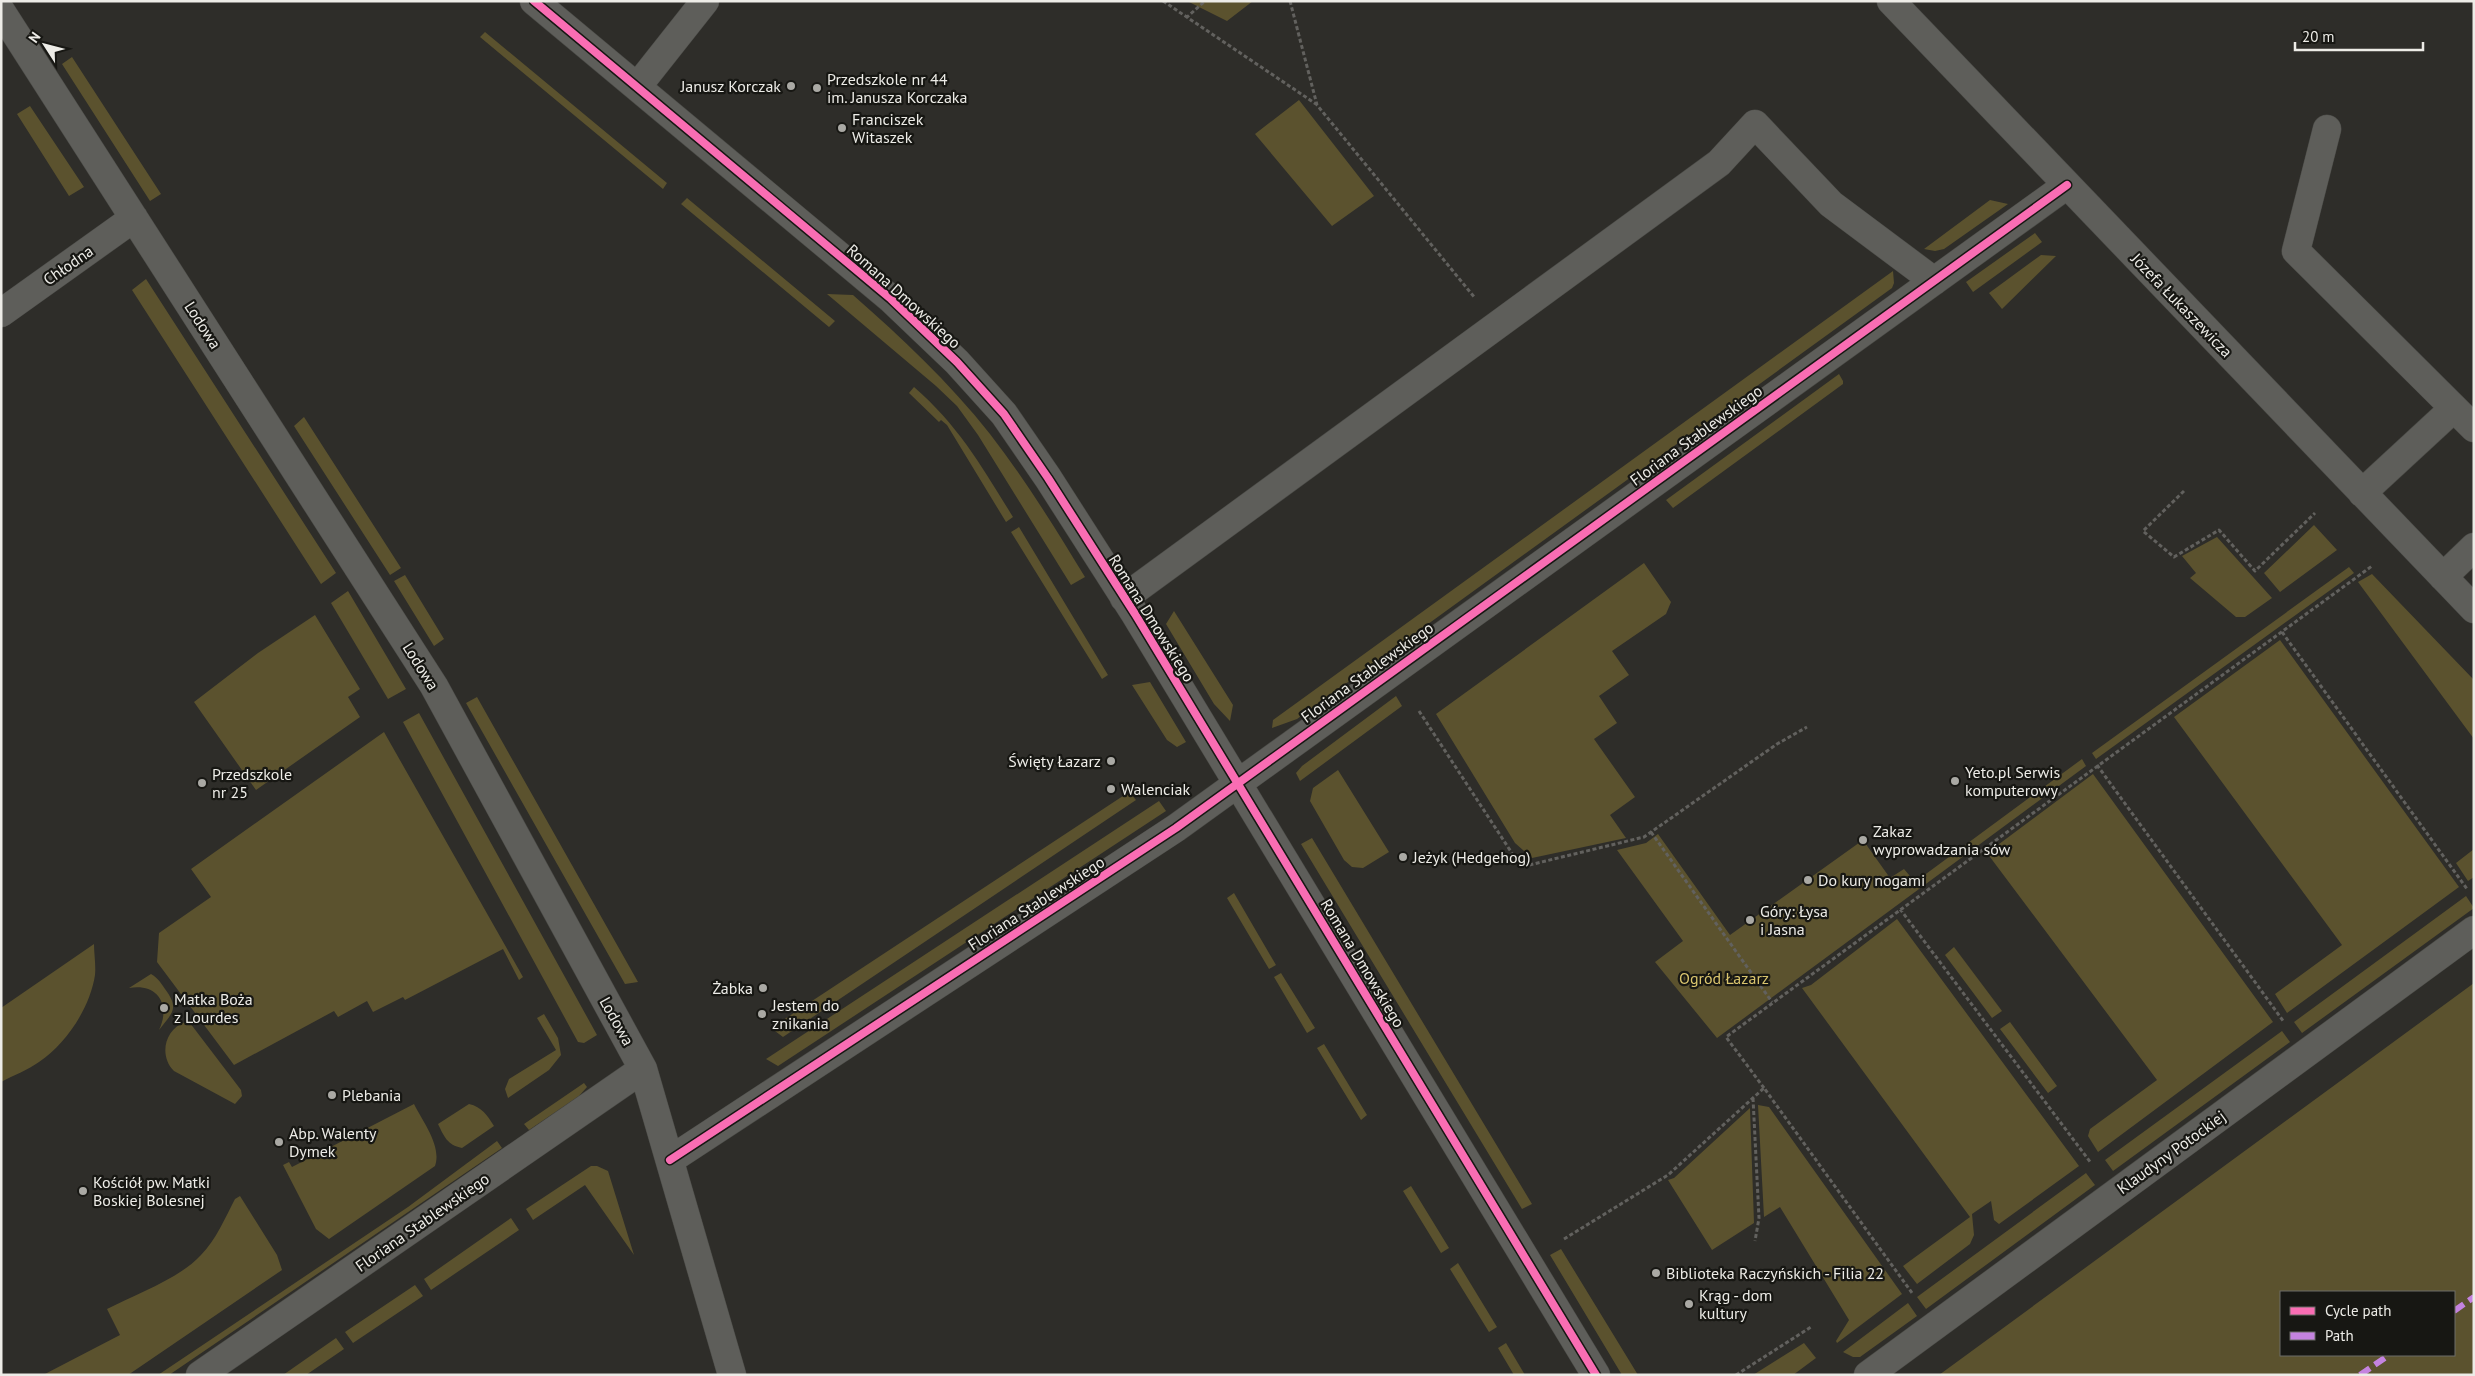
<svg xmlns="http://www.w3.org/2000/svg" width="2475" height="1376" font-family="'PT Sans',sans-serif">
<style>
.green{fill:#5b522e;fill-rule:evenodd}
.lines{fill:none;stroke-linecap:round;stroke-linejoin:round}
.minor-casing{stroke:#494945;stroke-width:29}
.path{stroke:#62615e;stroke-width:3;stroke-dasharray:4 2.5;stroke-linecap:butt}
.minor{stroke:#5e5e5a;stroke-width:28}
.quiet{stroke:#c483df;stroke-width:6;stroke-dasharray:12 6;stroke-linecap:butt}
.cycleway-casing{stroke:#171713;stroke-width:11}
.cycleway{stroke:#f96db3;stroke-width:8}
.poi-dot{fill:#aaa9a4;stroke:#171713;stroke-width:2}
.labels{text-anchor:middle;stroke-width:4.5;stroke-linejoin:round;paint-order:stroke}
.poi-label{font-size:16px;fill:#edece7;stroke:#171713;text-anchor:start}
.street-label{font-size:16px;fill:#edece7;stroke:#171713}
.park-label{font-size:16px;fill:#dac56e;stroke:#171713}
</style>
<rect width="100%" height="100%" fill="#2e2d29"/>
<!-- green -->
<path class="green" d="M 1187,1 L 1253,1 L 1227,21 Z
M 485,32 L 667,183 L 663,189 L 480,37 Z
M 72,57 L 161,194 L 150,201 L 62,64 Z
M 1299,100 L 1374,196 L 1332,226 L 1255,134 Z
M 30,106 L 84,187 L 69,196 L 17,114 Z
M 687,198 L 835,321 L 829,327 L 681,204 Z
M 1990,200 L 2008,204 L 1944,249 L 1935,251 L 1924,249 Z
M 2035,233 L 2042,242 L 1973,292 L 1966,282 Z
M 2041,255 L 2056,256 L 2002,309 L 1989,293 Z
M 1893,271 L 1894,283 L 1892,288 L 1297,719 L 1272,728 L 1273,720 Z
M 146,279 L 336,573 L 321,584 L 132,290 Z
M 827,294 L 853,295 C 902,338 949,382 990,434 C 1025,479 1055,528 1085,577 L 1071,585 L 978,435 L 957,406 L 936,386 Z
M 1839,374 L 1843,381 L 1843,384 L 1673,508 L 1666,500 Z
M 914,387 C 959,426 982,467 1013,517 L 1006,522 L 947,425 L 941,420 L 939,422 L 909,393 Z
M 304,417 L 401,568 L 390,575 L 294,426 Z
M 2314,525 L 2337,550 L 2280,592 L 2264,573 Z
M 1019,527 L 1108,675 L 1102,679 L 1011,532 Z
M 2217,537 L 2272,598 L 2245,617 L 2236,617 L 2190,578 L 2196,573 L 2182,556 Z
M 1644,563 L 1671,602 L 1666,614 L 1612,651 L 1629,675 L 1599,696 L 1617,723 L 1594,739 L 1635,797 L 1610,815 L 1626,838 L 1532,858 L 1515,843 L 1436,714 Z
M 2349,567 L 2354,573 L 2096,759 L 2092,753 Z
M 2372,574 L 2474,680 L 2474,739 L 2358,582 Z
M 405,575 L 444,639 L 434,646 L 394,581 Z
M 348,591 L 406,689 L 388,699 L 331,603 Z
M 1174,611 L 1233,705 L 1230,721 L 1214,704 L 1166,624 Z
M 315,615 L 360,689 L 348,697 L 360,717 L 256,790 L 194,702 L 258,653 Z
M 2280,640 L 2459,887 L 2287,1013 L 2275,994 L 2342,945 L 2174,717 Z
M 1150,682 L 1186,742 L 1177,747 L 1167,740 L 1132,685 Z
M 1396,696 L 1402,706 L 1300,781 L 1296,773 L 1302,766 Z
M 477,697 L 638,982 L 625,984 L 466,703 Z
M 419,713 L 597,1035 L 584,1043 L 578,1042 L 403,722 Z
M 384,732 L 523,977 L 519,980 L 503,949 L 405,1000 L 403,997 L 373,1012 L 367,1001 L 338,1017 L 334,1011 L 234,1065 L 157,962 L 159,933 L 211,897 L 191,869 Z
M 2082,759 L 2086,766 L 1717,1038 L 1655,962 L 1683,941 L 1617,850 L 1646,843 L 1658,834 L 1730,935 L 1863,840 L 1890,878 L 1904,869 L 1915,882 Z
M 1338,770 L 1389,852 L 1363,868 L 1352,867 L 1344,860 L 1310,801 L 1313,788 Z
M 2093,774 L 2273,1022 L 2098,1152 L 2088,1136 L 2090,1129 L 2157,1080 L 1987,853 Z
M 1129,792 L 1136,800 L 783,1037 L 771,1028 Z
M 1159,801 L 1166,811 L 778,1066 L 766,1059 Z
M 1312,838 L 1532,1204 L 1522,1209 L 1301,844 Z
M 2474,849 L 2474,877 L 2468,881 L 2456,863 Z
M 1234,893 L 1276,965 L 1269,969 L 1227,898 Z
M 2466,896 L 2474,908 L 2302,1033 L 2294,1022 Z
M 1897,919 L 2079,1166 L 1999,1224 L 1994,1220 L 1991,1201 L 1972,1214 L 1974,1235 L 1970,1244 L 1917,1284 L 1903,1266 L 1970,1217 L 1802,988 L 1811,985 Z
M 94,944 C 94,954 96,965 95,975 C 90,1008 66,1044 39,1062 C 28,1070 14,1075 1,1082 L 1,1008 Z
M 1954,947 L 2002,1011 L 1992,1018 L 1945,955 Z
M 1281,973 L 1315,1028 L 1307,1033 L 1274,977 Z
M 151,974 C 158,978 161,983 165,989 C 180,1009 172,1013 159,1030 C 171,1005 158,983 129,988 Z
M 2474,983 L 2474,1375 L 1939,1375 ZM 2454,1292 L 2454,1355 L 2281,1355 L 2281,1292 Z
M 544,1014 L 558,1038 L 561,1055 L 549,1070 L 508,1098 L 505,1089 L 509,1079 L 556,1050 L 537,1018 Z
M 185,1022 L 190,1023 L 241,1090 L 242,1096 L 235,1104 L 174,1071 C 159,1056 164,1030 185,1022 Z
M 2010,1022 L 2057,1086 L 2048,1093 L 2000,1029 Z
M 2282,1031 L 2290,1042 L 2113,1171 L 2105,1160 Z
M 1324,1044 L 1367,1115 L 1361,1120 L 1317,1048 Z
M 584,1083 L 587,1087 L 579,1096 L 529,1130 L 524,1124 Z
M 414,1104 C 423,1122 442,1146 435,1166 L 329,1239 L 316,1229 L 283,1165 L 289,1162 L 292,1167 Z
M 469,1104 C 482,1107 487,1115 494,1126 L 462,1148 C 447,1145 444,1136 438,1124 Z
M 1758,1105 L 1769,1107 L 1902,1294 L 1837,1343 L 1836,1341 L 1849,1320 L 1780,1207 L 1764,1217 Z
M 1750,1108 L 1754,1223 L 1712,1250 L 1668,1180 L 1674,1178 Z
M 497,1141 L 502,1148 L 169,1375 L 158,1375 L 408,1207 Z
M 591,1166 L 597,1166 L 608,1171 L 634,1255 L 585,1185 L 533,1220 L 526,1209 Z
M 2086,1173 L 2095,1185 L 1926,1309 L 1917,1297 Z
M 1411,1186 L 1449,1248 L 1441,1253 L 1403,1191 Z
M 240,1196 L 277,1255 L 282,1270 L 128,1375 L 43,1375 L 120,1335 L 107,1309 C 136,1294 179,1279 201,1255 C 216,1240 225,1218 235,1199 Z
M 511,1218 L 519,1230 L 431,1290 L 424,1279 Z
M 1561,1249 L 1638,1375 L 1622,1375 L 1550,1255 Z
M 1458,1263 L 1497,1327 L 1489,1332 L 1450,1269 Z
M 415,1285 L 423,1296 L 353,1343 L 345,1332 Z
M 1908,1303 L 1917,1316 L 1860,1357 L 1853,1357 L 1843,1352 Z
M 336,1338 L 344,1349 L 306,1375 L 283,1375 Z
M 1506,1343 L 1525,1375 L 1514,1375 L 1498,1348 Z
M 1804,1343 L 1816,1358 L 1793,1375 L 1753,1375 Z"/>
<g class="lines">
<defs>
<path id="minor" d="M 534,1 L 891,299 L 957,362 L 1004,414 L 1048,478 L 1135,614 L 1596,1375
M 1891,1 L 2474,609
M 1,11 L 434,686 L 643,1069 L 732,1375
M 637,87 L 705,1
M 2327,129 L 2296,251 L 2474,428
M 1,313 L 134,218
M 2362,493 L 2454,408
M 2443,577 L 2474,547
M 1124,598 L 1719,163 L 1755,124 L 1831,204 L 1934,281
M 670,1160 L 1176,828 L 2067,185
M 200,1375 L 643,1069
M 1868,1375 L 2474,930"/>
</defs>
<!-- minor casing -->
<use href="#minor" class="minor-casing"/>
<!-- path -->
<path class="path" d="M 1163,1 L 1316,104
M 1290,1 L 1317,105 L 1475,298
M 1186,18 L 1205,1
M 2184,491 L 2143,531 L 2174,557 L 2219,530 L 2255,571 L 2315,513
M 2282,632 L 2467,889
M 1419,711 L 1521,867 L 1644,837 L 1777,744 L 1807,727
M 2097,765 L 2284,1022
M 1651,832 L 1772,1002
M 1900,909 L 2091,1163
M 1764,1088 L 1726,1037 L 2372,566
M 1753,1098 L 1759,1218 L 1755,1241
M 1564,1239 L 1668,1175 L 1764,1088 L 1912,1293
M 1736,1375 L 1811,1327"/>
<!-- minor -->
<use href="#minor" class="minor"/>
<!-- quiet -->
<path class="quiet" d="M 2454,1311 L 2474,1297
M 2360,1375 L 2389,1355"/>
<defs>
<path id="cycleway" d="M 534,1 L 891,299 L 957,362 L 1004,414 L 1048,478 L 1135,614 L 1596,1375
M 670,1160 L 1176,828 L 2067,185"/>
</defs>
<!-- cycleway casing -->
<use href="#cycleway" class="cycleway-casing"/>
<!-- cycleway -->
<use href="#cycleway" class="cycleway"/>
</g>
<!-- markers -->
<g class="poi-dot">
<circle cx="791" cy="86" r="5"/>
<circle cx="817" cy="88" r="5"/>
<circle cx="842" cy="128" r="5"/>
<circle cx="1111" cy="761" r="5"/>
<circle cx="1955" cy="781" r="5"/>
<circle cx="202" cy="783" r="5"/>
<circle cx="1111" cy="789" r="5"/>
<circle cx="1863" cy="840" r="5"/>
<circle cx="1403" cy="857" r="5"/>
<circle cx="1808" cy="880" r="5"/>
<circle cx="1750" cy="920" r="5"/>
<circle cx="763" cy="988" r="5"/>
<circle cx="164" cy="1008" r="5"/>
<circle cx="762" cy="1014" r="5"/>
<circle cx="332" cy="1095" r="5"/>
<circle cx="279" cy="1142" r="5"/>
<circle cx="83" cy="1191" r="5"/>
<circle cx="1656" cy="1273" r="5"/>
<circle cx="1689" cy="1304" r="5"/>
</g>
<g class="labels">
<!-- poi labels -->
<g class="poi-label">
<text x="827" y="85">Przedszkole nr 44<tspan x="827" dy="18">im. Janusza Korczaka</tspan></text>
<text x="781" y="92" text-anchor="end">Janusz Korczak</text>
<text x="852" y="125">Franciszek<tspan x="852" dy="18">Witaszek</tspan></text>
<text x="1101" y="767" text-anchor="end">Święty Łazarz</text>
<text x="1965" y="778">Yeto.pl Serwis<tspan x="1965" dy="18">komputerowy</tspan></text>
<text x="212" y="780">Przedszkole<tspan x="212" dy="18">nr 25</tspan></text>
<text x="1121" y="795">Walenciak</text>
<text x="1873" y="837">Zakaz<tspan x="1873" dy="18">wyprowadzania sów</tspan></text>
<text x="1413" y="863">Jeżyk (Hedgehog)</text>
<text x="1818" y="886">Do kury nogami</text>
<text x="1760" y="917">Góry: Łysa<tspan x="1760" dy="18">i Jasna</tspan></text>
<text x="753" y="994" text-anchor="end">Żabka</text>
<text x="174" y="1005">Matka Boża<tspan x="174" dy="18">z Lourdes</tspan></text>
<text x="772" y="1011">Jestem do<tspan x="772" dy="18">znikania</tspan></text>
<text x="342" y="1101">Plebania</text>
<text x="289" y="1139">Abp. Walenty<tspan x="289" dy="18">Dymek</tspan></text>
<text x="93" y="1188">Kościół pw. Matki<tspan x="93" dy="18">Boskiej Bolesnej</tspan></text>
<text x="1666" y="1279">Biblioteka Raczyńskich - Filia 22</text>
<text x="1699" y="1301">Krąg - dom<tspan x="1699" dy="18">kultury</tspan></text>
</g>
<!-- street labels -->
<g class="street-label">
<text transform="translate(68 265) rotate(-35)" y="6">Chłodna</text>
<text transform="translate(904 296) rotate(42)" y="6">Romana Dmowskiego</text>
<text transform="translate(2182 305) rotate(46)" y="6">Józefa Łukaszewicza</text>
<text transform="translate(203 325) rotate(57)" y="6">Lodowa</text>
<text transform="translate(1696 435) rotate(-36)" y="6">Floriana Stablewskiego</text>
<text transform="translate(1152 618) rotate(58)" y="6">Romana Dmowskiego</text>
<text transform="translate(421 666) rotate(58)" y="6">Lodowa</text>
<text transform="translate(1367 672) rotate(-36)" y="6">Floriana Stablewskiego</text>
<text transform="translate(1036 903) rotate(-33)" y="6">Floriana Stablewskiego</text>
<text transform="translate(1363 963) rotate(59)" y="6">Romana Dmowskiego</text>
<text transform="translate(617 1021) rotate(61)" y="6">Lodowa</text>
<text transform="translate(2171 1152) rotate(-36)" y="6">Klaudyny Potockiej</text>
<text transform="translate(422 1222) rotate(-35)" y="6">Floriana Stablewskiego</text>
</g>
<!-- park labels -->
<g class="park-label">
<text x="1724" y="984">Ogród Łazarz</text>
</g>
</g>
<!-- border -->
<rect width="2475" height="1376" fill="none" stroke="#edece7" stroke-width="5"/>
<!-- legend -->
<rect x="2280" y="1291" width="175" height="65" fill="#171713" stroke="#6d6c68"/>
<rect x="2290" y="1307" width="25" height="8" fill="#f96db3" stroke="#6d6c68"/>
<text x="2325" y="1316" font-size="15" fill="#edece7">Cycle path</text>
<rect x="2290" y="1332" width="25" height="8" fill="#c483df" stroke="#6d6c68"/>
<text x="2325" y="1341" font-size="15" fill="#edece7">Path</text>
<!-- north arrow -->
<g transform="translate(45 45) rotate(306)" stroke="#171713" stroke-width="4" paint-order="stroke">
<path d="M0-4L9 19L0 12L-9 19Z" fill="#edece7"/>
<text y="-8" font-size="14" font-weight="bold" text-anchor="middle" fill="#edece7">N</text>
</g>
<!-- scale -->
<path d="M2295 42v8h128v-8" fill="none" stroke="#edece7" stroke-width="2.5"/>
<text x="2302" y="42" font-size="15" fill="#edece7" stroke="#171713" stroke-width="4" paint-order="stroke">20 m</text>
</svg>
